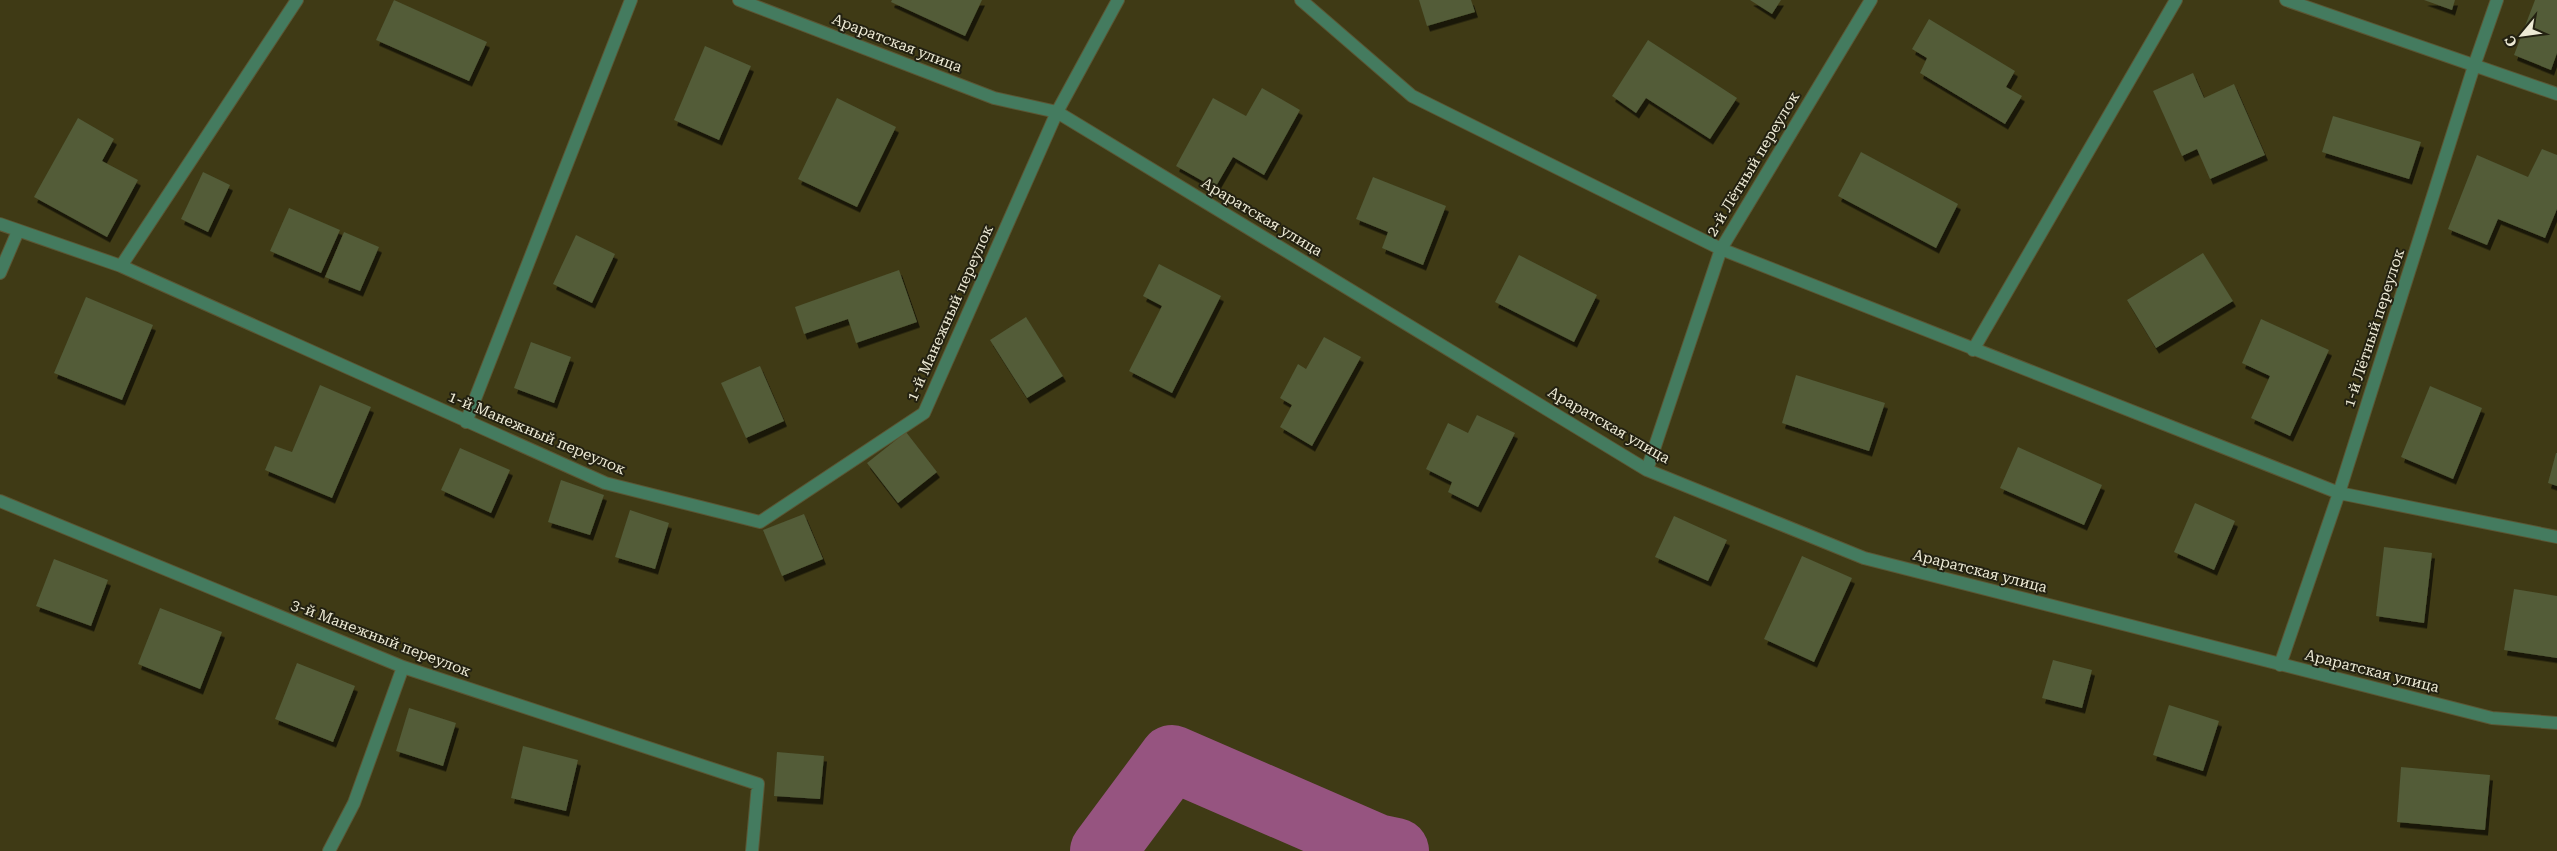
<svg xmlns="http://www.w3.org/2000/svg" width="2557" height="851" font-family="'Roboto Serif',serif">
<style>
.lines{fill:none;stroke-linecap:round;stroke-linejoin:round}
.river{stroke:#965480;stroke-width:66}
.building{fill:#525b38;filter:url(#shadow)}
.street-casing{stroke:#5b5634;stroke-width:14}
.street{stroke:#447b5f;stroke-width:12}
.labels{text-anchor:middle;stroke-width:4;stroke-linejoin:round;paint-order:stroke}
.street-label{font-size:15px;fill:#edead5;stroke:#232111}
</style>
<defs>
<filter id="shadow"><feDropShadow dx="3" dy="5.5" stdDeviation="0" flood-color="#0009"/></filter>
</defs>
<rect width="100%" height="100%" fill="#3f3a15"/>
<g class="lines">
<!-- river -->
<path class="river" d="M 1103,851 L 1172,758 L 1377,847 L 1396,851"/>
</g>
<!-- building -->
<path class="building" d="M 394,0 L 487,42 L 469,81 L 376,40 Z
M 892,0 L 982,0 L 965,36 L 891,2 Z
M 1419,0 L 1471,0 L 1475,12 L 1427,26 Z
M 1750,0 L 1781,0 L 1772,14 Z
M 2424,0 L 2455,0 L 2452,10 Z
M 2535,0 L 2557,0 L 2557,53 L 2551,70 L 2514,55 Z
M 1929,19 L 2015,71 L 2006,87 L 2022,96 L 2005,124 L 1920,73 L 1927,58 L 1912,49 Z
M 1648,40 L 1737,98 L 1710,139 L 1646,98 L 1636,113 L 1612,96 Z
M 705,46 L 751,66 L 719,140 L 674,120 Z
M 2193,73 L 2204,98 L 2234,84 L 2265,155 L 2210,179 L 2197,149 L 2182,156 L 2153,91 Z
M 1262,88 L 1300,110 L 1264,175 L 1233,157 L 1215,188 L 1176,166 L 1213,98 L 1246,116 Z
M 837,98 L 896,127 L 857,207 L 798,179 Z
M 2333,116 L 2421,142 L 2409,179 L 2322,152 Z
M 78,118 L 114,139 L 102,161 L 138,180 L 107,237 L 34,197 Z
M 2542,149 L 2557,155 L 2557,209 L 2545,238 L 2498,219 L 2487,245 L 2448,229 L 2477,155 L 2528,177 Z
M 1861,152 L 1958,204 L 1936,248 L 1838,196 Z
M 203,172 L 230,185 L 208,232 L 181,219 Z
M 1373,177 L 1446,206 L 1423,265 L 1382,248 L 1388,232 L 1356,219 Z
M 289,208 L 340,230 L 321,273 L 270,251 Z
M 344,232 L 379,247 L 360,291 L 325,277 Z
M 576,235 L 615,254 L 592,303 L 553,284 Z
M 2203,253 L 2233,301 L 2156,348 L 2127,300 Z
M 1519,255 L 1597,295 L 1574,342 L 1495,302 Z
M 1159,264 L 1221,296 L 1172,393 L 1129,371 L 1162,306 L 1143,296 Z
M 899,270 L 917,322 L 856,343 L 848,319 L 804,334 L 795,307 Z
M 86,297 L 153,325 L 122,400 L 54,373 Z
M 1026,317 L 1063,376 L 1027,398 L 990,340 Z
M 2261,319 L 2329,350 L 2290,436 L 2251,418 L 2270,376 L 2242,363 Z
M 1324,337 L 1361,357 L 1312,446 L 1280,427 L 1292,405 L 1280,398 L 1298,364 L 1306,369 Z
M 531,342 L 571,357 L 554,403 L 514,388 Z
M 760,366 L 784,421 L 746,438 L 721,383 Z
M 1796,375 L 1885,403 L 1869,451 L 1782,423 Z
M 320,385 L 371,407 L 332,498 L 265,470 L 275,446 L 292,452 Z
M 2430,386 L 2482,408 L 2453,479 L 2401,457 Z
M 1477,415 L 1515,433 L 1478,507 L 1448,492 L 1452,482 L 1426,469 L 1448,423 L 1468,433 Z
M 906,432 L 937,472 L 898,503 L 867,463 Z
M 2018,447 L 2102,485 L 2084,525 L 2000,488 Z
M 460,448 L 510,470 L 491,513 L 441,490 Z
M 2556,453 L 2557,453 L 2557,486 L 2548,483 Z
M 561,480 L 604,495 L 590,535 L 548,522 Z
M 2195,503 L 2235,521 L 2214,570 L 2174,552 Z
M 630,510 L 669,523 L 655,569 L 615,557 Z
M 804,514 L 823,559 L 782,576 L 763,530 Z
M 1674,516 L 1727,540 L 1708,581 L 1655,557 Z
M 2384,547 L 2432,553 L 2424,623 L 2376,616 Z
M 1802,556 L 1852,578 L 1814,662 L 1764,639 Z
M 54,559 L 108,580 L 91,626 L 36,606 Z
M 2514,589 L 2557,596 L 2557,658 L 2504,650 Z
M 160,608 L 222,632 L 200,689 L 138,664 Z
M 2053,660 L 2092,670 L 2082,708 L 2042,698 Z
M 297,663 L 355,686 L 333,742 L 275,719 Z
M 2169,705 L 2219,721 L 2203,771 L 2153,755 Z
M 409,708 L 456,723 L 443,766 L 396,751 Z
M 523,746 L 578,760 L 566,811 L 511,798 Z
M 777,752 L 824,756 L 820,799 L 774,796 Z
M 2401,767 L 2490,775 L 2485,830 L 2397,822 Z"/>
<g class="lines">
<defs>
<path id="street" d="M 739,0 L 994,98 L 1057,112 L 1647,470 L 1864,558 L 2492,718 L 2557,723
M 1301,0 L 1412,96 L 1721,249 L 2339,493 L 2557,537
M 2286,0 L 2557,94
M 0,224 L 121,266 L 605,483 L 760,522 L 924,413 L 1057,112 L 1118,0
M 121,266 L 297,0
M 0,273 L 18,231
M 1973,350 L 2176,0
M 466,422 L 631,0
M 1647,470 L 1721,249 L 1871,0
M 0,501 L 403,667 L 758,784 L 752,851
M 2280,665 L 2339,493 L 2474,66 L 2497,0
M 329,851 L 354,803 L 403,667"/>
</defs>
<!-- street casing -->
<use href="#street" class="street-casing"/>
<!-- street -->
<use href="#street" class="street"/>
</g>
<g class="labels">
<!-- street labels -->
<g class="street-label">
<text transform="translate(897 43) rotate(21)" y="5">Араратская улица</text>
<text transform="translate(1753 164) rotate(-59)" y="5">2-й Лётный переулок</text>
<text transform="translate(1262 217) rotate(31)" y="5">Араратская улица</text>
<text transform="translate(950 313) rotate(-66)" y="5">1-й Манежный переулок</text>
<text transform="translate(2374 328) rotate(-72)" y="5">1-й Лётный переулок</text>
<text transform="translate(1609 425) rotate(30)" y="5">Араратская улица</text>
<text transform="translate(537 433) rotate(23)" y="5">1-й Манежный переулок</text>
<text transform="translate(1980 571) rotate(14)" y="5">Араратская улица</text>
<text transform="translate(381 638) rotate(21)" y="5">3-й Манежный переулок</text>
<text transform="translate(2372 671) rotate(14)" y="5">Араратская улица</text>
</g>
</g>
<!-- north arrow -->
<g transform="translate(2522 35) rotate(241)" stroke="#232111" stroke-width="4" paint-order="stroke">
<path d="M0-4L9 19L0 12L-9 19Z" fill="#edead5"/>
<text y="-8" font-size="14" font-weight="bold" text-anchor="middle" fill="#edead5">С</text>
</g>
</svg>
